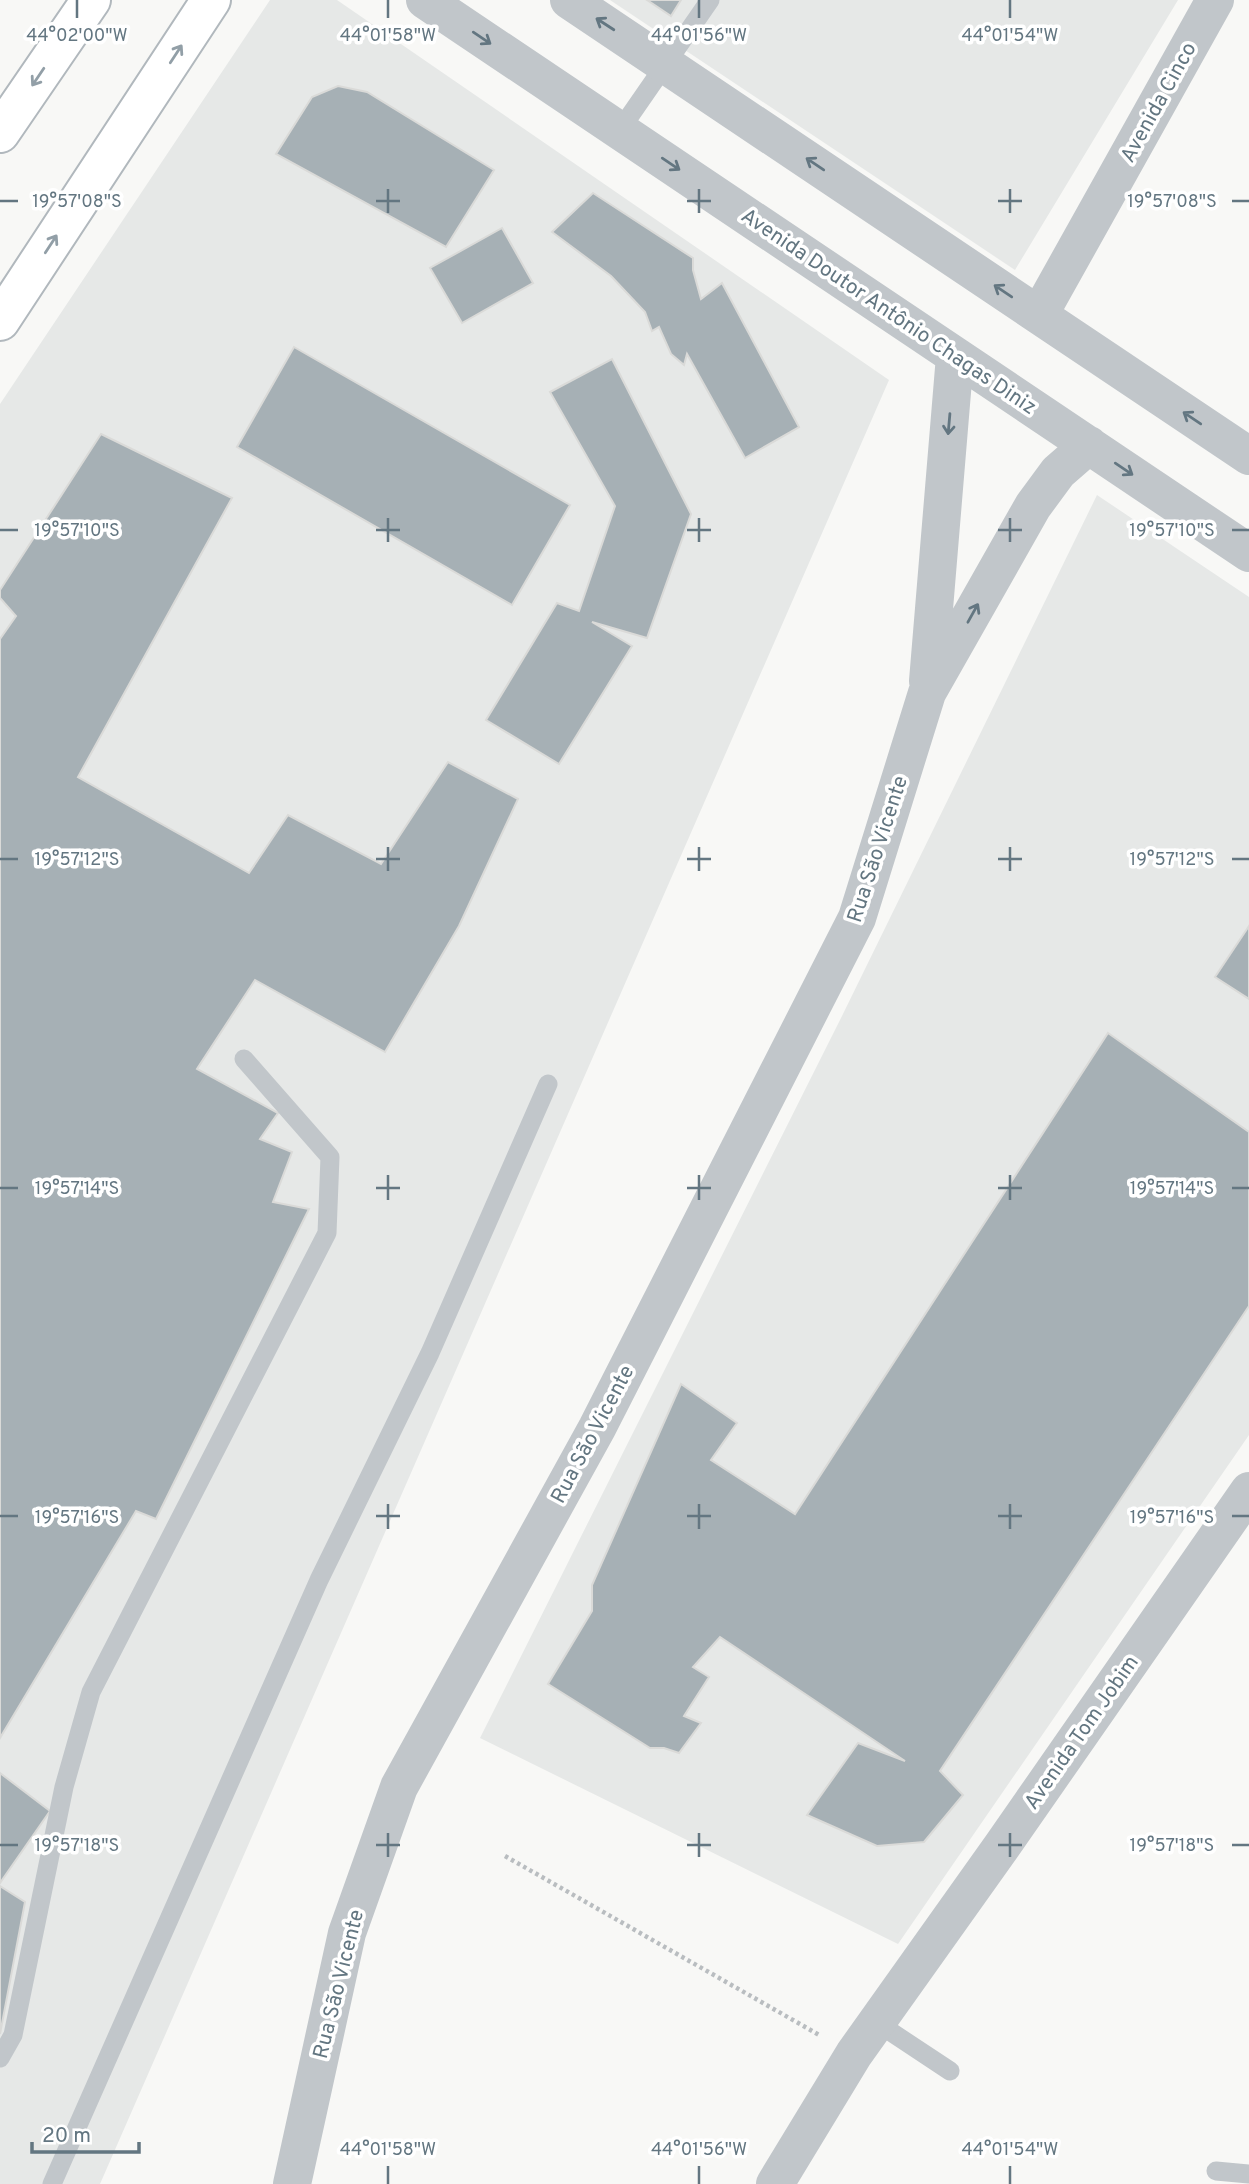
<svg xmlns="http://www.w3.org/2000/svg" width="1249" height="2184" font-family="Overpass,sans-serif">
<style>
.built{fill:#e6e8e7}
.building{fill:#a6b0b5;stroke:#dadad8;stroke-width:2}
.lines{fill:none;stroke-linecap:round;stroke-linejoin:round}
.secondary-casing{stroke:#b1b8bd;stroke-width:42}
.path{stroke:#b9bdc0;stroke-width:4.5;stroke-dasharray:3.5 3.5;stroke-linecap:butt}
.lane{stroke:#c1c6ca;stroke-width:19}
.street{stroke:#c1c6ca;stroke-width:38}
.secondary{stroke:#fff;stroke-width:38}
.oneway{stroke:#637681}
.oneway2{stroke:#929fa7}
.ticks{fill:none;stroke:#637681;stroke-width:2.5}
.labels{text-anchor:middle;stroke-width:7;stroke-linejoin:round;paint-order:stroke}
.street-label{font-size:21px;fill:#637681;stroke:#fff}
.ticks-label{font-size:18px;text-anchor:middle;fill:#637681;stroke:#fff;stroke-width:7;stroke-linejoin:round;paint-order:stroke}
</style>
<rect width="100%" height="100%" fill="#f8f8f6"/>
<!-- built -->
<path class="built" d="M 270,0 L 337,0 L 889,380 L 100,2184 L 0,2184 L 0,404 Z
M 610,0 L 1178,0 L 1015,270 Z
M 1097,495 L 1249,597 L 1249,1435 L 898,1944 L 480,1738 L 842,1016 Z"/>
<!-- building -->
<path class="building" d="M 647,0 L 681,0 L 671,16 Z
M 338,86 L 367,92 L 494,170 L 446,247 L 276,154 L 312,97 Z
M 593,193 L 693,258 L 693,270 L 701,299 L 722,283 L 799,427 L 745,458 L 687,354 L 684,365 L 671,354 L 659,327 L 652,331 L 645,312 L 611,276 L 552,232 Z
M 502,228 L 533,283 L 462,323 L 430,268 Z
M 294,347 L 570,505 L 512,605 L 237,447 Z
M 612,359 L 691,514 L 647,638 L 592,622 L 632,646 L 559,764 L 486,720 L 557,603 L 579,611 L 615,506 L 550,392 Z
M 101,434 L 232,498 L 78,777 L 249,873 L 288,815 L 381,864 L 448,762 L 518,799 L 459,926 L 385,1052 L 255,980 L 197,1069 L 278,1113 L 260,1139 L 292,1152 L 273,1202 L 309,1209 L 156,1519 L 136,1511 L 0,1738 L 0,639 L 16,616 L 0,598 L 0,590 Z
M 1249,926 L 1249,999 L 1215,977 Z
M 1108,1033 L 1249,1132 L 1249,1306 L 940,1771 L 963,1795 L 924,1842 L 877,1846 L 807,1815 L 858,1743 L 905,1761 L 720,1637 L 693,1667 L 709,1677 L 684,1716 L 701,1723 L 679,1753 L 664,1748 L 650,1748 L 548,1684 L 592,1611 L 592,1585 L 681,1384 L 737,1423 L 711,1460 L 795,1514 Z
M 0,1773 L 50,1811 L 0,1883 Z
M 0,1886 L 25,1902 L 0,2034 Z"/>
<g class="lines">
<defs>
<path id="secondary" d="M 0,133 L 91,0
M 0,321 L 211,0"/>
</defs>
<!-- secondary casing -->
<use href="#secondary" class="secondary-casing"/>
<!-- path -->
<path class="path" d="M 505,1856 L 821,2036"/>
<!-- lane -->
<path class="lane" d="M 620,130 L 710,0
M 876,2022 L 950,2071
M 0,2058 L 13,2035 L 64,1787 L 91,1692 L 327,1233 L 330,1157 L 244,1059
M 1216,2171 L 1249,2174
M 52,2184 L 319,1580 L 430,1353 L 548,1084"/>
<!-- street -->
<path class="street" d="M 425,0 L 1249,553
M 569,0 L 1249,456
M 1039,315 L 1215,0
M 928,681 L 955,356
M 292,2184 L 347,1933 L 399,1787 L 597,1428 L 857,918 L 927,693 L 1033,506 L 1058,472 L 1089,445
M 775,2184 L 854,2054 L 1002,1846 L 1249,1491"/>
<!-- secondary -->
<use href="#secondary" class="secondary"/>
</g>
<!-- one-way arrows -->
<defs><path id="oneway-shaft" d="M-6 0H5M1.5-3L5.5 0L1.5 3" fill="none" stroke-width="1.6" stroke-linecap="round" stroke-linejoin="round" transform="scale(1.75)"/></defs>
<g class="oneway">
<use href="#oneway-shaft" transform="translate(605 24) rotate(-147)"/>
<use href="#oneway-shaft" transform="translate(482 38) rotate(34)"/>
<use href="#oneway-shaft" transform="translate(671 164) rotate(34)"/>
<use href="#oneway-shaft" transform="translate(815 164) rotate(-146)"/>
<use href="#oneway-shaft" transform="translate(1003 291) rotate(-146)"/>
<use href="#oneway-shaft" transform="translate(1192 418) rotate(-146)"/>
<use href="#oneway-shaft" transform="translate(949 424) rotate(95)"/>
<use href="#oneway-shaft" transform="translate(1124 469) rotate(34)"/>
<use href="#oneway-shaft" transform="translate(973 613) rotate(-61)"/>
</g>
<g class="oneway2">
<use href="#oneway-shaft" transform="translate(176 54) rotate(-57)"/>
<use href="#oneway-shaft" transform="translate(38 77) rotate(124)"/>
<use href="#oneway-shaft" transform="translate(51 244) rotate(-57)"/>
</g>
<!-- ticks -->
<path class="ticks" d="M 77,0 L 77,18M 388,0 L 388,18M 699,0 L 699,18M 1010,0 L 1010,18M 388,189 L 388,213M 699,189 L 699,213M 1010,189 L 1010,213M 0,201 L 18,201M 376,201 L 400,201M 687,201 L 711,201M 998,201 L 1022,201M 1232,201 L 1249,201M 388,518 L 388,542M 699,518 L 699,542M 1010,518 L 1010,542M 0,530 L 18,530M 376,530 L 400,530M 687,530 L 711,530M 998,530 L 1022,530M 1232,530 L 1249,530M 388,847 L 388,871M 699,847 L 699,871M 1010,847 L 1010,871M 0,859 L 18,859M 376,859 L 400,859M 687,859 L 711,859M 998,859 L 1022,859M 1232,859 L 1249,859M 388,1175 L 388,1200M 699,1175 L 699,1200M 1010,1175 L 1010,1200M 0,1188 L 18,1188M 376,1188 L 400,1188M 687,1188 L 711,1188M 998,1188 L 1022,1188M 1232,1188 L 1249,1188M 388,1504 L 388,1529M 699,1504 L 699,1529M 1010,1504 L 1010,1529M 0,1516 L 18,1516M 376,1516 L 400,1516M 687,1516 L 711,1516M 998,1516 L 1022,1516M 1232,1516 L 1249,1516M 388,1833 L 388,1857M 699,1833 L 699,1857M 1010,1833 L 1010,1857M 0,1845 L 18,1845M 376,1845 L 400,1845M 687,1845 L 711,1845M 998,1845 L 1022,1845M 1232,1845 L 1249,1845M 388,2166 L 388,2184M 699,2166 L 699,2184M 1010,2166 L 1010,2184"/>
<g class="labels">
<!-- street labels -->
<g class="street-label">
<text transform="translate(1158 102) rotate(-61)" y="7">Avenida Cinco</text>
<text transform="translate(889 311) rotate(34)" y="7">Avenida Doutor Antônio Chagas Diniz</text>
<text transform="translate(877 849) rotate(-72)" y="7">Rua São Vicente</text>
<text transform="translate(592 1434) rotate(-62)" y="7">Rua São Vicente</text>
<text transform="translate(1081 1732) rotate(-55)" y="7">Avenida Tom Jobim</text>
<text transform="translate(338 1984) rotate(-76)" y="7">Rua São Vicente</text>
</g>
</g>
<g class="ticks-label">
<text x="77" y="41">44°02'00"W</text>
<text x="388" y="41">44°01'58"W</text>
<text x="699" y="41">44°01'56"W</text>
<text x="1010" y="41">44°01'54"W</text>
<text x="77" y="207">19°57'08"S</text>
<text x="1172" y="207">19°57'08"S</text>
<text x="77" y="536">19°57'10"S</text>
<text x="1172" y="536">19°57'10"S</text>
<text x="77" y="865">19°57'12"S</text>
<text x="1172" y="865">19°57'12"S</text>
<text x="77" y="1194">19°57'14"S</text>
<text x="1172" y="1194">19°57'14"S</text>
<text x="77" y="1523">19°57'16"S</text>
<text x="1172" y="1523">19°57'16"S</text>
<text x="77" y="1851">19°57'18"S</text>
<text x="1172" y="1851">19°57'18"S</text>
<text x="388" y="2155">44°01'58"W</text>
<text x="699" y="2155">44°01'56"W</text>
<text x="1010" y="2155">44°01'54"W</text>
</g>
<!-- scale -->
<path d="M32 2142v10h107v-10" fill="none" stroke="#637681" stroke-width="3.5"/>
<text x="42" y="2142" font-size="21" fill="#637681" stroke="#ffffff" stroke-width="5" paint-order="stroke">20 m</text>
</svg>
